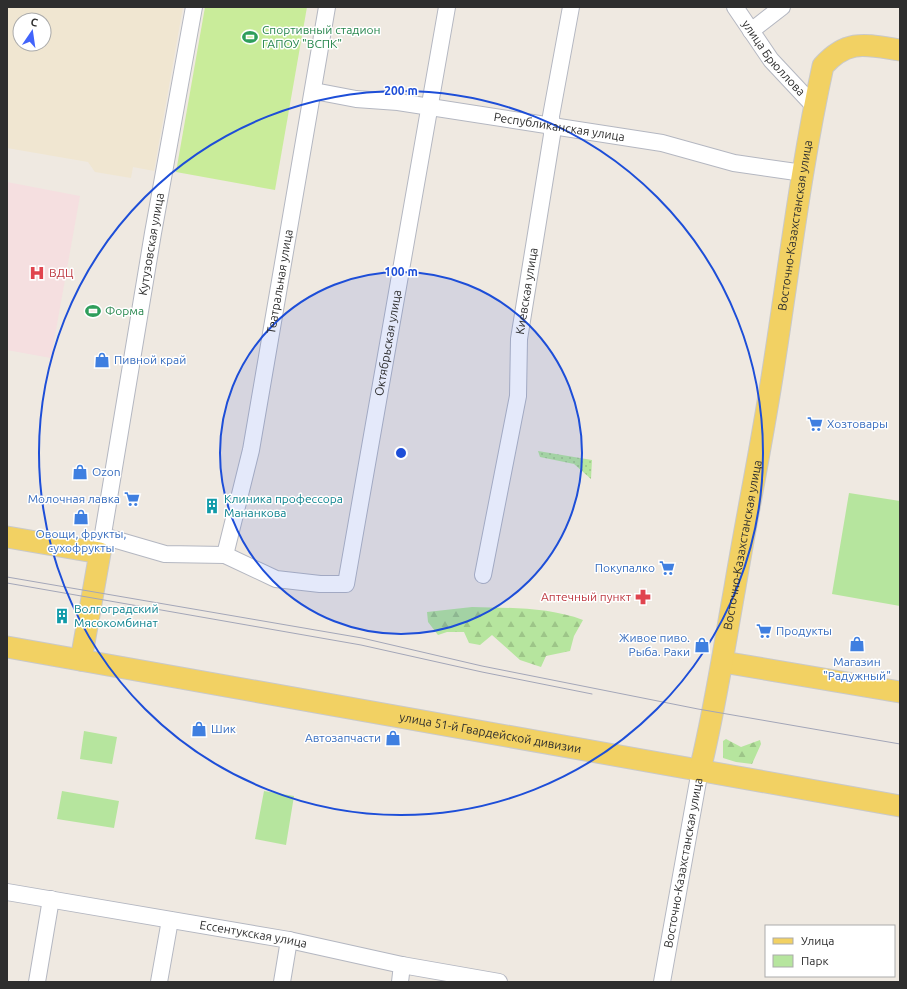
<svg xmlns="http://www.w3.org/2000/svg" width="907" height="989" font-family="Ubuntu,sans-serif">
<style>
.education{fill:#f0e6d1;fill-rule:evenodd}
.medical{fill:#f5dfe0}
.grass{fill:url(#grass-dots)}
.forest{fill:url(#forest-firs)}
.park{fill:#b6e59e}
.pitch{fill:#c9ec9a}
.lines{fill:none;stroke-linecap:round;stroke-linejoin:round}
.minor-casing{stroke:#b4b7c1;stroke-width:18}
.major-casing{stroke:#c9c9c9;stroke-width:23}
.minor{stroke:#fff;stroke-width:16}
.major{stroke:#f2d163;stroke-width:21}
.tram{stroke:#a3a6b8;stroke-width:1}
.ring{fill:none;stroke:#1d4ed8;stroke-width:2}
.labels{text-anchor:middle;stroke-width:3;stroke-linejoin:round;paint-order:stroke}
.leisure-label{font-size:12px;fill:#27864d;stroke:#fff;text-anchor:start}
.street-label{font-size:12px;fill:#2e2e2e;stroke:#fff}
.health-label{font-size:12px;fill:#be3a42;stroke:#fff;text-anchor:start}
.shop-label{font-size:12px;fill:#366cbe;stroke:#fff;text-anchor:start}
.culture-label{font-size:12px;fill:#0d838f;stroke:#fff;text-anchor:start}
.centre{fill:#1d4ed8;stroke:#fff;stroke-width:2}
.ring-label{font-size:12px;text-anchor:middle;font-weight:bold;fill:#1d4ed8;stroke:#fff;stroke-width:3;stroke-linejoin:round;paint-order:stroke}
</style>
<defs>
<pattern id="grass-dots" width="8" height="8" patternUnits="userSpaceOnUse"><rect width="8" height="8" fill="#b6e59e"/><path d="M2 2h.1M6 6h.1" fill="none" stroke="#9dc588" stroke-width="1.8" stroke-linecap="round"/></pattern>
<pattern id="forest-firs" width="22" height="20" patternUnits="userSpaceOnUse"><rect width="22" height="20" fill="#b6e59e"/><path d="M5 1l3.5 6h-7zM16 11l3.5 6h-7z" fill="#9dc588"/></pattern>
</defs>
<rect width="100%" height="100%" fill="#efe9e1"/>
<!-- education -->
<path class="education" d="M 7,7 L 183,7 L 154,171 L 133,167 L 131,178 L 95,172 L 88,162 L 7,148 ZM 20,20 L 44,20 L 44,44 L 20,44 Z"/>
<!-- medical -->
<path class="medical" d="M 7,182 L 80,196 L 51,358 L 7,350 Z"/>
<!-- grass -->
<path class="grass" d="M 538,451 L 592,460 L 591,479 L 574,464 L 540,457 Z"/>
<!-- forest -->
<path class="forest" d="M 472,607 C 509,608 548,607 583,620 L 574,636 L 570,651 L 546,656 L 541,667 L 520,660 L 492,635 L 480,645 L 469,643 L 464,632 L 447,632 L 438,635 L 428,622 L 427,612 Z
M 726,739 L 741,747 L 760,740 L 761,744 L 752,764 L 736,762 L 723,758 L 723,741 Z"/>
<!-- park -->
<path class="park" d="M 849,493 L 900,501 L 900,606 L 832,594 Z
M 84,731 L 117,737 L 112,764 L 80,759 Z
M 62,791 L 119,801 L 114,828 L 57,819 Z
M 264,791 L 294,796 L 286,845 L 255,839 Z"/>
<!-- pitch -->
<path class="pitch" d="M 205,7 L 307,7 L 275,190 L 176,172 Z"/>
<g class="lines">
<defs>
<g id="minor">
<path id="s1" d="M 735,7 L 771,60 L 814,106"/>
<path d="M 751,31 L 782,7"/>
<path id="s2" d="M 314,91 L 356,99 L 398,102 L 662,143 L 734,163 L 803,173"/>
<path id="s3" d="M 103,536 L 165,554 L 225,555 L 276,579 L 320,584 L 346,584 L 447,7"/>
<path id="s4" d="M 101,546 L 153,233 L 194,7"/>
<path id="s5" d="M 225,555 L 251,450 L 327,7"/>
<path id="s6" d="M 483,575 L 518,396 L 519,339 L 552,135 L 551,116 L 571,7"/>
<path id="s7" d="M 7,892 L 289,940 L 402,965 L 499,982"/>
<path d="M 37,982 L 51,899"/>
<path d="M 159,982 L 170,920"/>
<path d="M 282,982 L 289,940"/>
<path d="M 400,982 L 402,965"/>
<path id="s8" d="M 662,982 L 700,770"/>
</g>
<g id="major">
<path d="M 7,537 L 100,553 L 81,660"/>
<path id="s9" d="M 7,647 L 900,806"/>
<path d="M 723,662 L 900,692"/>
<path id="s10" d="M 700,770 C 715,709 724,648 735,587 C 747,515 762,443 773,371 C 789,269 801,166 823,66 C 848,38 867,45 900,50"/>
</g>
</defs>
<!-- minor casing -->
<use href="#minor" class="minor-casing"/>
<!-- major casing -->
<use href="#major" class="major-casing"/>
<!-- minor -->
<use href="#minor" class="minor"/>
<!-- major -->
<use href="#major" class="major"/>
<!-- tram -->
<path class="tram" d="M 7,577 L 362,638 L 482,666 L 698,709 L 900,744
M 7,583 L 361,645 L 482,672 L 592,694"/>
</g>
<!-- distance rings -->
<circle cx="401" cy="453" r="181" fill="#1d4ed8" fill-opacity=".12"/>
<g class="ring">
<circle cx="401" cy="453" r="181"/>
<circle cx="401" cy="453" r="362"/>
</g>
<!-- icons -->
<defs>
<symbol id="stadium-bare" viewBox="-9 -9 18 18"><path d="M0-5a6.5 5 0 1 0 0 10a6.5 5 0 1 0 0-10ZM-3.5-1.8h7v3.6h-7Z" fill="#2e9e5b" stroke="#fff" stroke-width="2.5" paint-order="stroke"/></symbol>
<symbol id="hospital-bare" viewBox="-9 -9 18 18"><path d="M-5-5h3v3.5h4V-5h3V5h-3V1.5h-4V5h-3Z" fill="#e0444e" stroke="#fff" stroke-width="2.5" paint-order="stroke"/></symbol>
<symbol id="shop-bare" viewBox="-9 -9 18 18"><path d="M-5-2.5h2.3a2.7 3.5 0 0 1 5.4 0H5L5.5 6h-11ZM-1.5-2.5h3a1.5 2.3 0 0 0-3 0Z" fill="#3f7fe0" stroke="#fff" stroke-width="2.5" paint-order="stroke"/></symbol>
<symbol id="supermarket-bare" viewBox="-9 -9 18 18"><path d="M-6-5.5h2.5l.6 2H6L4.5 2H-2.5L-4.4-4H-6ZM-1.5 3.2a1.3 1.3 0 1 0 .1 0ZM3 3.2a1.3 1.3 0 1 0 .1 0Z" fill="#3f7fe0" stroke="#fff" stroke-width="2.5" paint-order="stroke"/></symbol>
<symbol id="building-bare" viewBox="-9 -9 18 18"><path d="M-4-6H4V6H1V3H-1V6H-4ZM-2.5-4.3h1.7v1.8h-1.7ZM.8-4.3h1.7v1.8H.8ZM-2.5-1h1.7V.8h-1.7ZM.8-1h1.7V.8H.8Z" fill="#0f9aa8" stroke="#fff" stroke-width="2.5" paint-order="stroke"/></symbol>
<symbol id="pharmacy-bare" viewBox="-9 -9 18 18"><path d="M-2-6h4v4h4v4h-4v4h-4v-4h-4v-4h4Z" fill="#e0444e" stroke="#fff" stroke-width="2.5" paint-order="stroke"/></symbol>
</defs>
<g fill-rule="evenodd">
<use href="#stadium-bare" x="239" y="26" width="22" height="22"/>
<use href="#hospital-bare" x="26" y="262" width="22" height="22"/>
<use href="#stadium-bare" x="82" y="300" width="22" height="22"/>
<use href="#shop-bare" x="91" y="349" width="22" height="22"/>
<use href="#supermarket-bare" x="804" y="413" width="22" height="22"/>
<use href="#shop-bare" x="69" y="461" width="22" height="22"/>
<use href="#supermarket-bare" x="121" y="488" width="22" height="22"/>
<use href="#building-bare" x="201" y="495" width="22" height="22"/>
<use href="#shop-bare" x="70" y="506" width="22" height="22"/>
<use href="#supermarket-bare" x="656" y="557" width="22" height="22"/>
<use href="#pharmacy-bare" x="632" y="586" width="22" height="22"/>
<use href="#building-bare" x="51" y="605" width="22" height="22"/>
<use href="#supermarket-bare" x="753" y="620" width="22" height="22"/>
<use href="#shop-bare" x="846" y="633" width="22" height="22"/>
<use href="#shop-bare" x="691" y="634" width="22" height="22"/>
<use href="#shop-bare" x="188" y="718" width="22" height="22"/>
<use href="#shop-bare" x="382" y="727" width="22" height="22"/>
</g>
<g class="labels">
<!-- leisure labels -->
<g class="leisure-label">
<text x="262" y="34">Спортивный стадион<tspan x="262" dy="14">ГАПОУ "ВСПК"</tspan></text>
<text x="105" y="315">Форма</text>
</g>
<!-- street labels -->
<g class="street-label">
<text dy="4" stroke="none"><textPath href="#s1" startOffset="64">улица Брюллова</textPath></text>
<text dy="4" stroke="none"><textPath href="#s2" startOffset="248">Республиканская улица</textPath></text>
<text dy="4" stroke="none"><textPath href="#s10" startOffset="553">Восточно-Казахстанская улица</textPath></text>
<text dy="4" stroke="none"><textPath href="#s4" startOffset="306">Кутузовская улица</textPath></text>
<text dy="4" stroke="none"><textPath href="#s5" startOffset="279">Театральная улица</textPath></text>
<text dy="4" stroke="none"><textPath href="#s6" startOffset="288">Киевская улица</textPath></text>
<text dy="4" stroke="none"><textPath href="#s3" startOffset="496">Октябрьская улица</textPath></text>
<text dy="4" stroke="none"><textPath href="#s10" startOffset="229">Восточно-Казахстанская улица</textPath></text>
<text dy="4" stroke="none"><textPath href="#s9" startOffset="491">улица 51-й Гвардейской дивизии</textPath></text>
<text dy="4" stroke="none"><textPath href="#s8" startOffset="121">Восточно-Казахстанская улица</textPath></text>
<text dy="4" stroke="none"><textPath href="#s7" startOffset="250">Ессентукская улица</textPath></text>
</g>
<!-- health labels -->
<g class="health-label">
<text x="49" y="277">ВДЦ</text>
<text x="631" y="601" text-anchor="end">Аптечный пункт</text>
</g>
<!-- shop labels -->
<g class="shop-label">
<text x="114" y="364">Пивной край</text>
<text x="827" y="428">Хозтовары</text>
<text x="92" y="476">Ozon</text>
<text x="120" y="503" text-anchor="end">Молочная лавка</text>
<text x="81" y="538" text-anchor="middle">Овощи, фрукты,<tspan x="81" dy="14">сухофрукты</tspan></text>
<text x="655" y="572" text-anchor="end">Покупалко</text>
<text x="776" y="635">Продукты</text>
<text x="690" y="642" text-anchor="end">Живое пиво.<tspan x="690" dy="14">Рыба. Раки</tspan></text>
<text x="857" y="666" text-anchor="middle">Магазин<tspan x="857" dy="14">"Радужный"</tspan></text>
<text x="211" y="733">Шик</text>
<text x="381" y="742" text-anchor="end">Автозапчасти</text>
</g>
<!-- culture labels -->
<g class="culture-label">
<text x="224" y="503">Клиника профессора<tspan x="224" dy="14">Мананкова</tspan></text>
<text x="74" y="613">Волгоградский<tspan x="74" dy="14">Мясокомбинат</tspan></text>
</g>
</g>
<circle cx="401" cy="453" r="6" class="centre"/>
<g class="ring-label">
<text x="401" y="95">200 m</text>
<text x="401" y="276">100 m</text>
</g>
<!-- border -->
<rect width="907" height="989" fill="none" stroke="#2e2e2e" stroke-width="16"/>
<!-- legend -->
<rect x="765" y="925" width="130" height="52" fill="#ffffff" stroke="#ababab"/>
<rect x="773" y="938" width="20" height="6" fill="#f2d163" stroke="#ababab"/>
<text x="801" y="945" font-size="12" fill="#2e2e2e">Улица</text>
<rect x="773" y="955" width="20" height="12" fill="#b6e59e" stroke="#ababab"/>
<text x="801" y="965" font-size="12" fill="#2e2e2e">Парк</text>
<!-- north arrow -->
<g transform="translate(32 32) rotate(13)"><circle r="19" fill="#ffffff" stroke="#ababab"/>
<path d="M0-3L7 15L0 10L-7 15Z" fill="#4264fb"/>
<text y="-6" font-size="11" font-weight="bold" text-anchor="middle" fill="#2e2e2e">С</text>
</g>
</svg>
